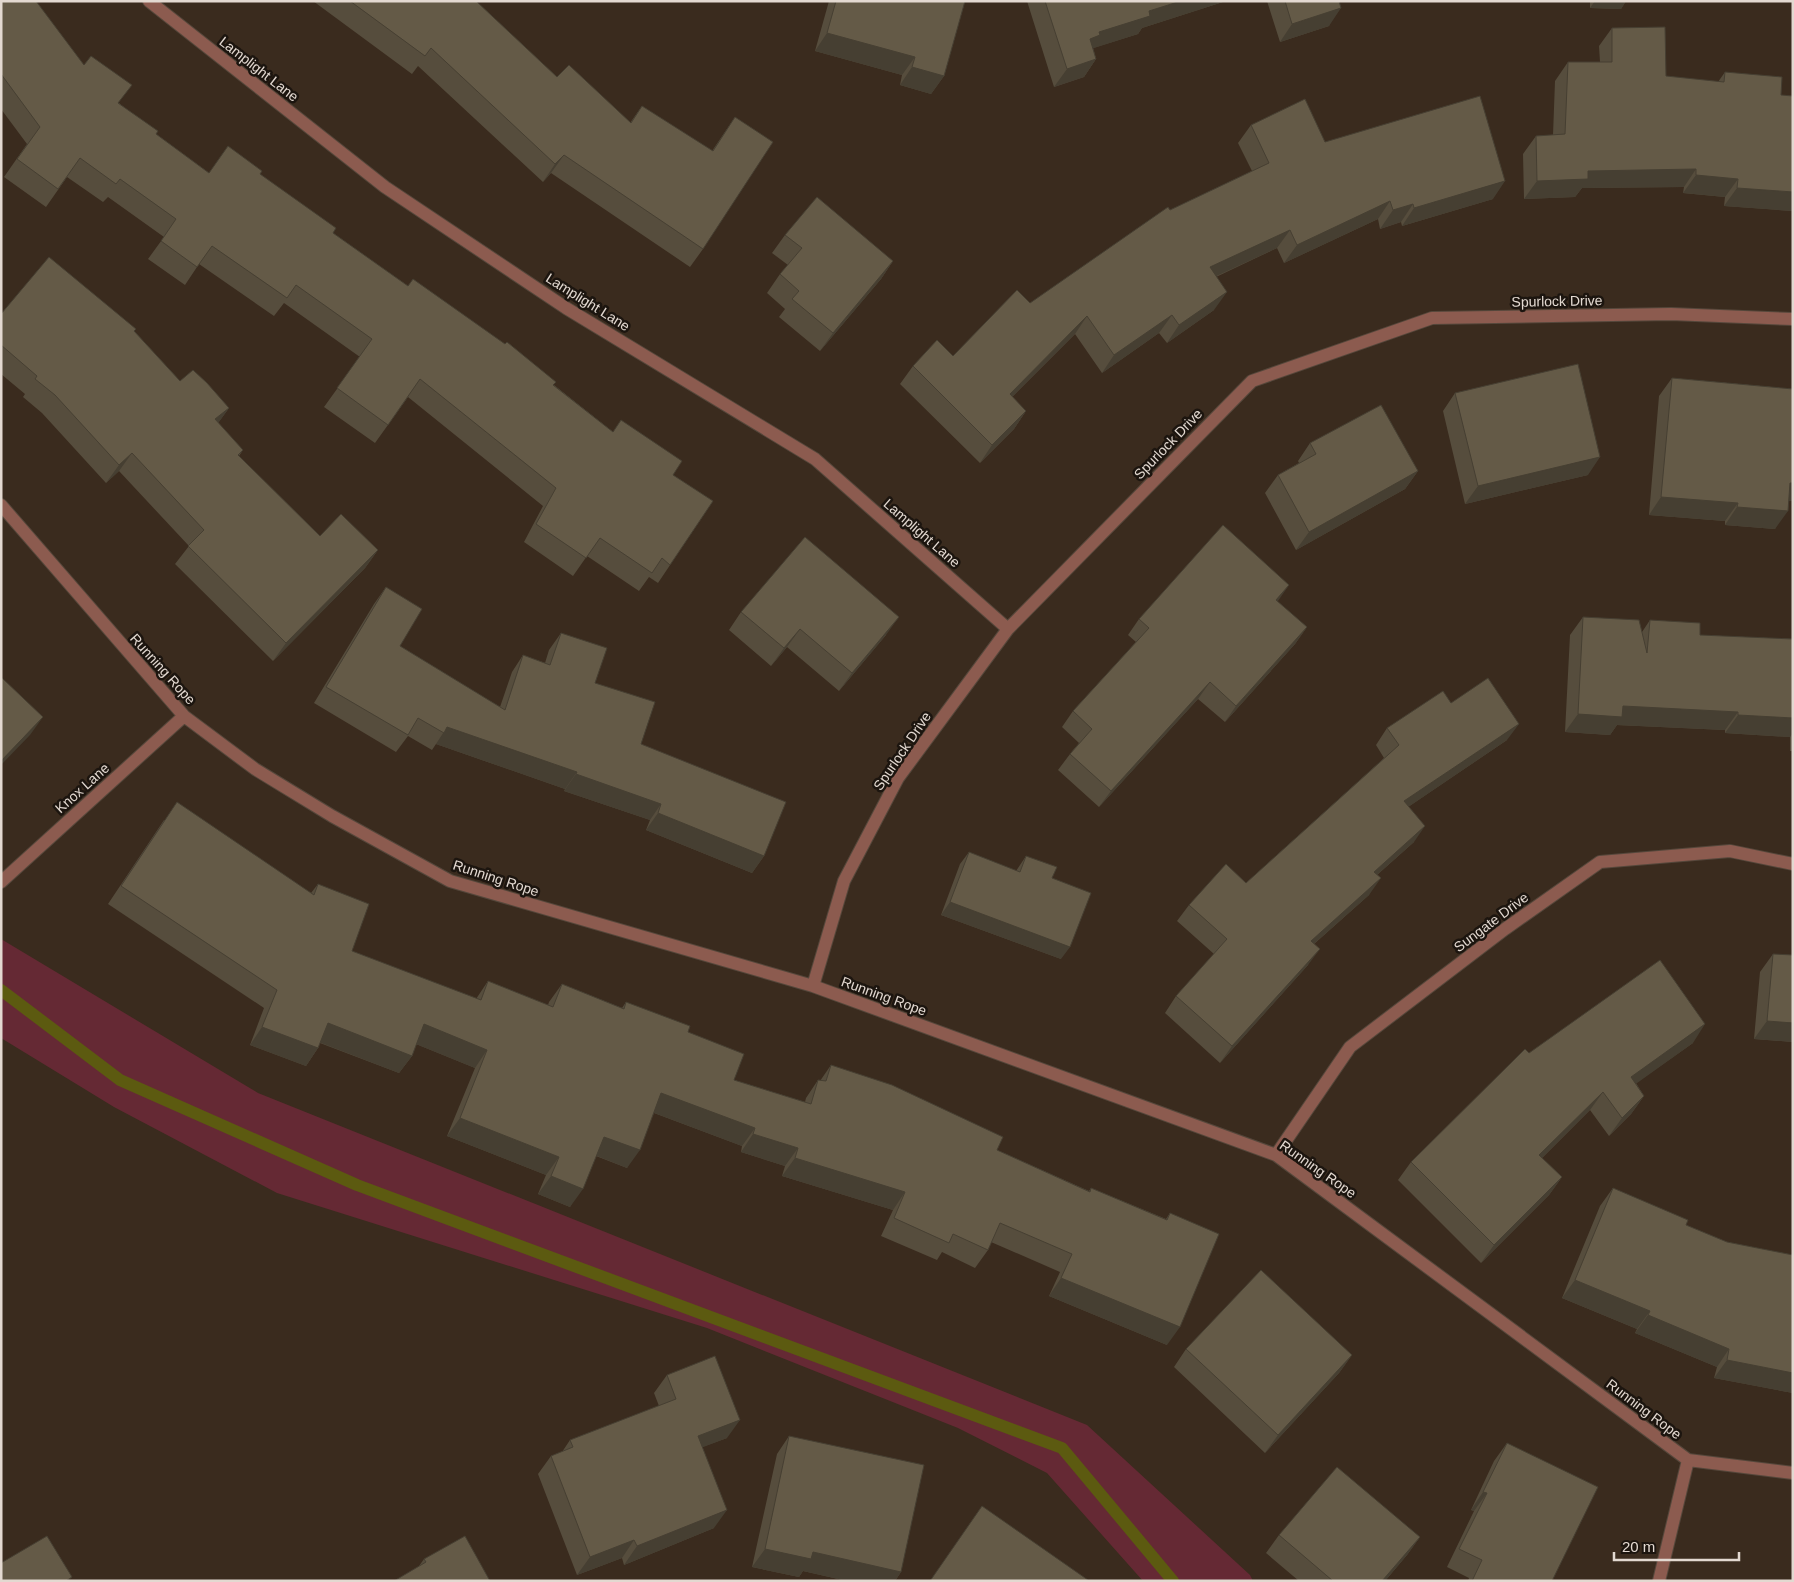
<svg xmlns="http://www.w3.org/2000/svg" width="1794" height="1582" font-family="Arial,sans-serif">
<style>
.green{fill:#652934}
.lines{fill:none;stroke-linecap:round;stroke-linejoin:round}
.stream{stroke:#5c5a10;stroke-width:12}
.minor-casing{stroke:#55473b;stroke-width:14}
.minor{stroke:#8c5b4f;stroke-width:12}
.wall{fill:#564d3d}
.shaded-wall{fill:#463f32}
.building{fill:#645a47;stroke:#463f32}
.labels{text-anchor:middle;stroke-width:5;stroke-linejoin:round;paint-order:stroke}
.street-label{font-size:14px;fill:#e3d9d1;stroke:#1c150f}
</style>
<rect width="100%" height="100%" fill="#3a2b1e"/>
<!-- green -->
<path class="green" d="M 1,939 L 258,1093 L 1087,1425 L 1250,1575 L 1253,1581 L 1143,1581 L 1047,1473 L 958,1428 L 707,1328 L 277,1193 L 114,1107 L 1,1038 Z"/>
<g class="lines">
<!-- stream -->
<path class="stream" d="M 1,990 L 120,1080 L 357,1185 L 1062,1448 L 1173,1581"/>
<defs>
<path id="minor" d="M 149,1 L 385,187 L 566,308 L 815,459 L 1008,629
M 1,505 L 184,716 L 255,769 L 332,816 L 450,881 L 813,986 L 1276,1155 L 1688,1460 L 1793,1473
M 1,882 L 184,716
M 813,986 L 844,881 L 898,778 L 1008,629 L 1252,381 L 1432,318 L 1671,314 L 1793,319
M 1276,1155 L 1350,1047 L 1505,929 L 1600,862 L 1730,851 L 1793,864
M 1659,1581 L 1688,1460"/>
</defs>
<!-- minor casing -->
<use href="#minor" class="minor-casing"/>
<!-- minor -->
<use href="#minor" class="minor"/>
</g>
<!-- wall -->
<path class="wall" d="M 1,1 L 84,65 L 119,103 L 156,134 L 209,173 L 260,174 L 333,233 L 408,286 L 554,385 L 613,432 L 673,475 L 713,501 L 658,583 L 649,577 L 639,591 L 587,556 L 573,576 L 524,542 L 543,506 L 408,397 L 375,443 L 324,407 L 360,357 L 284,303 L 274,316 L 199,264 L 185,285 L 148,259 L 164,237 L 108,197 L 103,202 L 67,177 L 46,207 L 4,177 L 27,144 L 1,109 Z
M 313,1 L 476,1 L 557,77 L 630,123 L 642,106 L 712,151 L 735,117 L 703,249 L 690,267 L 551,173 L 543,182 L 418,66 L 412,74 Z
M 829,1 L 965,1 L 944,76 L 931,94 L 900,85 L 902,75 L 815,51 Z
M 1027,1 L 1226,1 L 1142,28 L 1138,34 L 1093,48 L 1096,59 L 1084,77 L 1054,87 Z
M 1267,1 L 1339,1 L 1329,26 L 1280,42 Z
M 1590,1 L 1626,1 L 1621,9 L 1590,8 Z
M 1612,28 L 1666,76 L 1718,82 L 1725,72 L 1781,95 L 1793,96 L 1793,211 L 1724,206 L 1725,197 L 1683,193 L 1684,187 L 1582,188 L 1575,197 L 1524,199 L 1523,154 L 1536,136 L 1553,135 L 1555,81 L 1568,62 L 1600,62 L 1599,46 Z
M 1251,125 L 1325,142 L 1493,199 L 1402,226 L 1401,222 L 1380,229 L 1378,219 L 1284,263 L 1277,248 L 1216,277 L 1214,310 L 1167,343 L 1159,333 L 1102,373 L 1075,334 L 1012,397 L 1026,411 L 1014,429 L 980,463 L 900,384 L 913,366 L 953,356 L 1170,210 L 1252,171 L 1238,143 Z
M 785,235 L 893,261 L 881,279 L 820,351 L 779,317 L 785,309 L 767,293 L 780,274 L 788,265 L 772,253 Z
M 1,314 L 134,331 L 180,381 L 229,408 L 218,423 L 243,450 L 239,456 L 320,536 L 378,550 L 365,568 L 273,661 L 175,564 L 189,546 L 119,471 L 106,483 L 42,413 L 23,397 L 25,394 L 1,374 Z
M 1672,378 L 1793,389 L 1793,501 L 1788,501 L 1775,529 L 1725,525 L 1725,521 L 1649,515 L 1659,396 Z
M 1455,393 L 1588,475 L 1465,504 L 1443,411 Z
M 1310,443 L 1418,471 L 1405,489 L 1296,550 L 1265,493 L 1278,475 L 1299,463 L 1298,461 Z
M 386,587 L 400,646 L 500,707 L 512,672 L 523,655 L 545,663 L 549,650 L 561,633 L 595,683 L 641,744 L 764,856 L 752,873 L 646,830 L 650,820 L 564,791 L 565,789 L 436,744 L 432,750 L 408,736 L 396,752 L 314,703 L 374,604 Z
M 1278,602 L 1307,627 L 1295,644 L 1225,722 L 1198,699 L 1099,807 L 1058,770 L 1070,754 L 1079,743 L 1062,727 L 1073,711 L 1136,642 L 1128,635 L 1139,619 Z
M 741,612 L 886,635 L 839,691 L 787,647 L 771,666 L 729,630 Z
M 1583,617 L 1642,632 L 1650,620 L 1700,635 L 1793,639 L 1793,751 L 1790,751 L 1790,737 L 1725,733 L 1725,730 L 1617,725 L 1610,735 L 1565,732 L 1570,635 Z
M 1451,703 L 1507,740 L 1408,807 L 1414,842 L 1377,875 L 1369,895 L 1314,944 L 1308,965 L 1220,1063 L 1165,1013 L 1176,996 L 1214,954 L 1177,921 L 1189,905 L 1246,883 L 1384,758 L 1376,745 L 1387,728 Z
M 164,820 L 311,893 L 318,884 L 352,951 L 476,999 L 488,981 L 548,1005 L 549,1002 L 562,984 L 622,1008 L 626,1002 L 688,1032 L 734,1080 L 805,1102 L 806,1098 L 818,1080 L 820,1081 L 831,1065 L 997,1150 L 1089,1191 L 1091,1188 L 1166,1219 L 1170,1213 L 1167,1345 L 1049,1296 L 1060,1272 L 991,1242 L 988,1250 L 975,1268 L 942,1252 L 937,1260 L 881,1236 L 893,1210 L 782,1176 L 785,1166 L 741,1152 L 742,1146 L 654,1113 L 627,1168 L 596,1156 L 570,1207 L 538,1194 L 546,1175 L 447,1136 L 475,1068 L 416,1044 L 412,1056 L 399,1073 L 320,1043 L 318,1048 L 306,1066 L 250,1045 L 264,1008 L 108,904 Z
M 969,852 L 1016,871 L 1026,856 L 1052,878 L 1061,959 L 941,915 L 960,864 Z
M 1773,954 L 1793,1042 L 1754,1039 L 1760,972 Z
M 1693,1043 L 1636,1083 L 1644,1096 L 1631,1114 L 1609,1136 L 1590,1110 L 1542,1158 L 1562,1177 L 1549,1195 L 1481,1263 L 1398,1180 L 1411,1162 L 1529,1053 Z
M 1613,1188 L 1686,1225 L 1727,1242 L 1793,1255 L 1793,1393 L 1714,1378 L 1717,1367 L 1635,1333 L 1637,1329 L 1562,1298 L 1600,1206 Z
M 1186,1349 L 1352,1355 L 1339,1373 L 1265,1453 L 1174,1367 Z
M 667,1375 L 727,1438 L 702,1447 L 714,1528 L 624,1565 L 622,1558 L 577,1575 L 538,1474 L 551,1456 L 562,1452 L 570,1440 L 659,1406 L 654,1393 Z
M 789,1436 L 901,1572 L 895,1581 L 847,1581 L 803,1571 L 799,1577 L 752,1567 L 777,1454 Z
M 1507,1443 L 1552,1581 L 1468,1581 L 1469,1578 L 1447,1567 L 1474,1511 L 1471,1510 L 1494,1461 Z
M 1279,1535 L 1420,1537 L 1407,1555 L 1385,1581 L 1299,1581 L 1266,1553 Z
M 424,1559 L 490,1581 L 419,1566 Z"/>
<!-- shaded-wall -->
<path class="shaded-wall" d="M 1181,1 L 1226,1 L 1142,28 L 1138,34 L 1091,49 L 1090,39 L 1099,32 L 1149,11 Z
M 1595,1 L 1626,1 L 1621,9 L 1590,8 Z
M 1341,8 L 1329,26 L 1280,42 L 1292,24 Z
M 827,33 L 915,57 L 902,75 L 815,51 Z
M 1096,59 L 1084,77 L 1054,87 L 1067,69 Z
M 912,67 L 944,76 L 931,94 L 900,85 Z
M 564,155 L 551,173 L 543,182 L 555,164 Z
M 1696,169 L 1684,187 L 1582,188 L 1575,197 L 1524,199 L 1537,181 L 1588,171 Z
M 1696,175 L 1738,179 L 1725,197 L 1683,193 Z
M 1505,181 L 1493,199 L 1402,226 L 1414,208 Z
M 1737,188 L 1793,192 L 1793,211 L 1724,206 Z
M 1390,201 L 1378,219 L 1284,263 L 1297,245 Z
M 1413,204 L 1401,222 L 1380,229 L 1393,210 Z
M 1290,230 L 1277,248 L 1197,285 L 1210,267 Z
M 893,261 L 881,279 L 820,351 L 833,333 Z
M 1227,292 L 1214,310 L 1167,343 L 1179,325 Z
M 1172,315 L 1159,333 L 1102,373 L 1114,355 Z
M 1087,316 L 1075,334 L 997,412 L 1010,394 Z
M 229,408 L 216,426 L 215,419 Z
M 1026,411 L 1014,429 L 980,463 L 992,445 Z
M 132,453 L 119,471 L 106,483 L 119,465 Z
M 1600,457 L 1588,475 L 1465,504 L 1478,486 Z
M 1418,471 L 1405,489 L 1296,550 L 1309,532 Z
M 1790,483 L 1793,483 L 1793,501 L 1777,501 Z
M 1661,497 L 1738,503 L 1725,521 L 1649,515 Z
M 1737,507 L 1788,511 L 1775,529 L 1725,525 Z
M 378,550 L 365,568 L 273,661 L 286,643 Z
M 1289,585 L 1278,601 L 1264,616 L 1276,600 Z
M 899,617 L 886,635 L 839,691 L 852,673 Z
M 1307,627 L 1295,644 L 1225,722 L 1236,706 Z
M 800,629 L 787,647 L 771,666 L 784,648 Z
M 1210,682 L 1198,699 L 1099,807 L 1111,791 Z
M 1623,706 L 1738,712 L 1725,730 L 1617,725 L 1610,735 L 1565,732 L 1578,714 Z
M 1738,715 L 1793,718 L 1793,733 L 1790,737 L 1725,733 Z
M 43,717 L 30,735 L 1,765 L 1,761 Z
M 1519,724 L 1507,740 L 1392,818 L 1404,801 Z
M 447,727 L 577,772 L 565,789 L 436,744 Z
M 576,774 L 661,804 L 650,820 L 564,791 Z
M 658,813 L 764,856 L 752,873 L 646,830 Z
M 1425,826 L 1414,842 L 1362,888 L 1374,872 Z
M 1381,878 L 1369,895 L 1299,957 L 1311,941 Z
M 950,902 L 1070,947 L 1061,959 L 941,915 Z
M 1320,949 L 1308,965 L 1220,1063 L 1232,1046 Z
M 1767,1021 L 1793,1023 L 1793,1042 L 1754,1039 Z
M 328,1023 L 412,1056 L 399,1073 L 316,1041 Z
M 424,1024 L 487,1050 L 475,1068 L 411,1042 Z
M 1705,1024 L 1693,1043 L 1619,1096 L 1631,1077 Z
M 262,1027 L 318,1048 L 306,1066 L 250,1045 Z
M 1603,1092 L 1590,1110 L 1527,1173 L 1539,1155 Z
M 661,1093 L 755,1128 L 742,1146 L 649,1111 Z
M 1644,1096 L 1631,1114 L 1609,1136 L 1622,1118 Z
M 460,1118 L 559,1157 L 546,1175 L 447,1136 Z
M 753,1134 L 798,1148 L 785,1166 L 741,1152 Z
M 604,1137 L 640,1150 L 627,1168 L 592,1154 Z
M 795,1158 L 905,1192 L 893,1210 L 782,1176 Z
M 551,1176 L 583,1189 L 570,1207 L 538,1194 Z
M 1562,1177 L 1549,1195 L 1481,1263 L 1494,1245 Z
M 1061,1278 L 1180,1327 L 1167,1345 L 1049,1296 Z
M 1575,1280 L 1650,1311 L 1637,1329 L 1562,1298 Z
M 1648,1315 L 1729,1349 L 1717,1367 L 1635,1333 Z
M 1352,1355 L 1339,1373 L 1265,1453 L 1278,1435 Z
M 1727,1360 L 1793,1373 L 1793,1393 L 1714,1378 Z
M 740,1420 L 727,1438 L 685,1454 L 698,1436 Z
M 1483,1492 L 1487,1493 L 1474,1511 L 1471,1510 Z
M 727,1510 L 714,1528 L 624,1565 L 637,1546 Z
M 1420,1537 L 1407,1555 L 1385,1581 L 1382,1581 Z
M 634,1540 L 622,1558 L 577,1575 L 590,1557 Z
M 765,1549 L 813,1552 L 901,1572 L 895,1581 L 847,1581 L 803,1571 L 799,1577 L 752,1567 Z"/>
<!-- building -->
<path class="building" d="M 1,1 L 36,1 L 84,65 L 91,56 L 132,85 L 118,103 L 158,131 L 156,134 L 209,173 L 228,146 L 262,171 L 260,174 L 336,228 L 333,233 L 408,286 L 413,279 L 505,344 L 507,342 L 556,382 L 553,385 L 613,432 L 621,420 L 682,461 L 673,475 L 713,501 L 670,565 L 662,558 L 652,573 L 600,538 L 586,558 L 536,524 L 556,488 L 420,379 L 388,425 L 337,388 L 372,339 L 296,285 L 287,298 L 212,246 L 197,267 L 161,241 L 176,219 L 120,179 L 116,184 L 80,158 L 58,189 L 17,159 L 40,127 L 1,74 Z
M 350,1 L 476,1 L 557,77 L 569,65 L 631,123 L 642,106 L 713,151 L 735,117 L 773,142 L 703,249 L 564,155 L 555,164 L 431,48 L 425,56 Z
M 836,1 L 965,1 L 944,76 L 912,67 L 915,57 L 827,33 Z
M 1045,1 L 1181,1 L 1149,11 L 1150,16 L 1099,32 L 1100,35 L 1090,39 L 1096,59 L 1067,69 Z
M 1285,1 L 1339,1 L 1341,8 L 1292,24 Z
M 1665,27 L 1666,76 L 1724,82 L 1725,72 L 1782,77 L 1781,95 L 1793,96 L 1793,192 L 1737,188 L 1738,179 L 1696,175 L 1696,169 L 1588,171 L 1588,179 L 1537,181 L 1536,136 L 1565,134 L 1568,62 L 1612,62 L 1612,28 Z
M 1480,96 L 1505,181 L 1414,208 L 1413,204 L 1393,210 L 1390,201 L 1297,245 L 1290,230 L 1210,267 L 1227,292 L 1179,325 L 1172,315 L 1114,355 L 1087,316 L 1010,394 L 1026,411 L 992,445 L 913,366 L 937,340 L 953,356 L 1017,290 L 1030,303 L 1168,207 L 1170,210 L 1269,163 L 1251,125 L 1305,99 L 1325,142 Z
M 817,197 L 893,261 L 833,333 L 792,299 L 799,291 L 780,274 L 802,248 L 785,235 Z
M 49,257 L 136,329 L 134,331 L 180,381 L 193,370 L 207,383 L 229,408 L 215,419 L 243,450 L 238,455 L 320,536 L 341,514 L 378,550 L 286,643 L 188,546 L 204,530 L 132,453 L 119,465 L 55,395 L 35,379 L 37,376 L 1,345 L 1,314 Z
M 1578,364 L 1600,457 L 1478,486 L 1455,393 Z
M 1672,378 L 1793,389 L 1793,483 L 1790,483 L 1788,511 L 1737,507 L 1738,503 L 1661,497 Z
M 1381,405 L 1418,471 L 1309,532 L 1278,475 L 1316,454 L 1310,443 Z
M 1223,525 L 1289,585 L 1276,600 L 1307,627 L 1236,706 L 1210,682 L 1111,791 L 1070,754 L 1092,729 L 1073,711 L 1149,628 L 1139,619 Z
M 805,537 L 899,617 L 852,673 L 800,629 L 784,648 L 741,612 Z
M 386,587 L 422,609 L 400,646 L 505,710 L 523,655 L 550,665 L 561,633 L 607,648 L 595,683 L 655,702 L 641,744 L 786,802 L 764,856 L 658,813 L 661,804 L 576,774 L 577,772 L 447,727 L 444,733 L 418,718 L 408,735 L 326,687 Z
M 1583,617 L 1639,620 L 1647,653 L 1650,620 L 1700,623 L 1700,635 L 1793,639 L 1793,718 L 1738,715 L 1738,712 L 1623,706 L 1622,717 L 1578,714 Z
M 1,677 L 43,717 L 1,761 Z
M 1488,678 L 1519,724 L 1404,801 L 1425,826 L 1374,872 L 1381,878 L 1311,941 L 1320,949 L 1232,1046 L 1176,996 L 1227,939 L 1189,905 L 1226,864 L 1246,883 L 1399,745 L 1387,728 L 1443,691 L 1451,703 Z
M 177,802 L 314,895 L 318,884 L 369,904 L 352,951 L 481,1000 L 488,981 L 553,1007 L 562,984 L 624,1009 L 626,1002 L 690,1026 L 688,1032 L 744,1054 L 734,1080 L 811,1104 L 818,1080 L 826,1081 L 831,1065 L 892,1085 L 1003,1137 L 997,1150 L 1090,1192 L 1091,1188 L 1167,1220 L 1170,1213 L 1219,1234 L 1180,1327 L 1061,1278 L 1072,1254 L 1000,1223 L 988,1250 L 953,1234 L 949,1243 L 894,1218 L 905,1192 L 795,1158 L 798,1148 L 753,1134 L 755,1128 L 661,1093 L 640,1150 L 604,1137 L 583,1189 L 551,1176 L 559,1157 L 460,1118 L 487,1050 L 424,1024 L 412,1056 L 328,1023 L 318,1048 L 262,1027 L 277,990 L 121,886 Z
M 969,852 L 1020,872 L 1026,856 L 1057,867 L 1052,878 L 1091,893 L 1070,947 L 950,902 Z
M 1773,954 L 1793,955 L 1793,1023 L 1767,1021 Z
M 1660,960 L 1705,1024 L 1631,1077 L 1644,1096 L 1622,1118 L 1603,1092 L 1539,1155 L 1562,1177 L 1494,1245 L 1411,1162 L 1525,1049 L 1529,1053 Z
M 1613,1188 L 1688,1220 L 1686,1225 L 1727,1242 L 1793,1255 L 1793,1373 L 1727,1360 L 1729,1349 L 1648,1315 L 1650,1311 L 1575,1280 Z
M 1261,1270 L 1352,1355 L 1278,1435 L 1186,1349 Z
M 715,1356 L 740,1420 L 698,1436 L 727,1510 L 637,1546 L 634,1540 L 590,1557 L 551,1456 L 573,1447 L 570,1440 L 676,1399 L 667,1375 Z
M 789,1436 L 924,1465 L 901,1572 L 813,1552 L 811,1559 L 765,1549 Z
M 1507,1443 L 1598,1487 L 1552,1581 L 1472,1581 L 1482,1560 L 1459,1549 L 1487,1493 L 1483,1492 Z
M 1337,1467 L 1420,1537 L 1382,1581 L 1333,1581 L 1279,1535 Z
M 982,1506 L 1088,1580 L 1088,1581 L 930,1581 Z
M 47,1536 L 72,1577 L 66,1581 L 1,1581 L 1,1563 Z
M 465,1536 L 490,1581 L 394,1581 L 426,1562 L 424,1559 Z"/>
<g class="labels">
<!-- street labels -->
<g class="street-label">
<text transform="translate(259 69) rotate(38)" y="5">Lamplight Lane</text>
<text transform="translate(1557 301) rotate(-1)" y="5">Spurlock Drive</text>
<text transform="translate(588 302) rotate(32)" y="5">Lamplight Lane</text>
<text transform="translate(1168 444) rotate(-46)" y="5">Spurlock Drive</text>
<text transform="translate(922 533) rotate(41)" y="5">Lamplight Lane</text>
<text transform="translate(163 669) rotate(48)" y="5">Running Rope</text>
<text transform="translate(902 751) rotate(-56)" y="5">Spurlock Drive</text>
<text transform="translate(82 788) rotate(-42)" y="5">Knox Lane</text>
<text transform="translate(496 878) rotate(18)" y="5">Running Rope</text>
<text transform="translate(1491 922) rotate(-37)" y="5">Sungate Drive</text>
<text transform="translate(884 996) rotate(20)" y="5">Running Rope</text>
<text transform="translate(1318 1169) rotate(35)" y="5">Running Rope</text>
<text transform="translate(1644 1409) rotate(37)" y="5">Running Rope</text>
</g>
</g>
<!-- border -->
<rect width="1794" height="1582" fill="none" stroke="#e3d9d1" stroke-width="5"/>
<!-- scale -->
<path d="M1614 1552v8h125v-8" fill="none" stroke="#e3d9d1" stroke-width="2.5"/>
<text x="1622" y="1552" font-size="15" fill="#e3d9d1" stroke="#1c150f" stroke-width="4" paint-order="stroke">20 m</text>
</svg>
